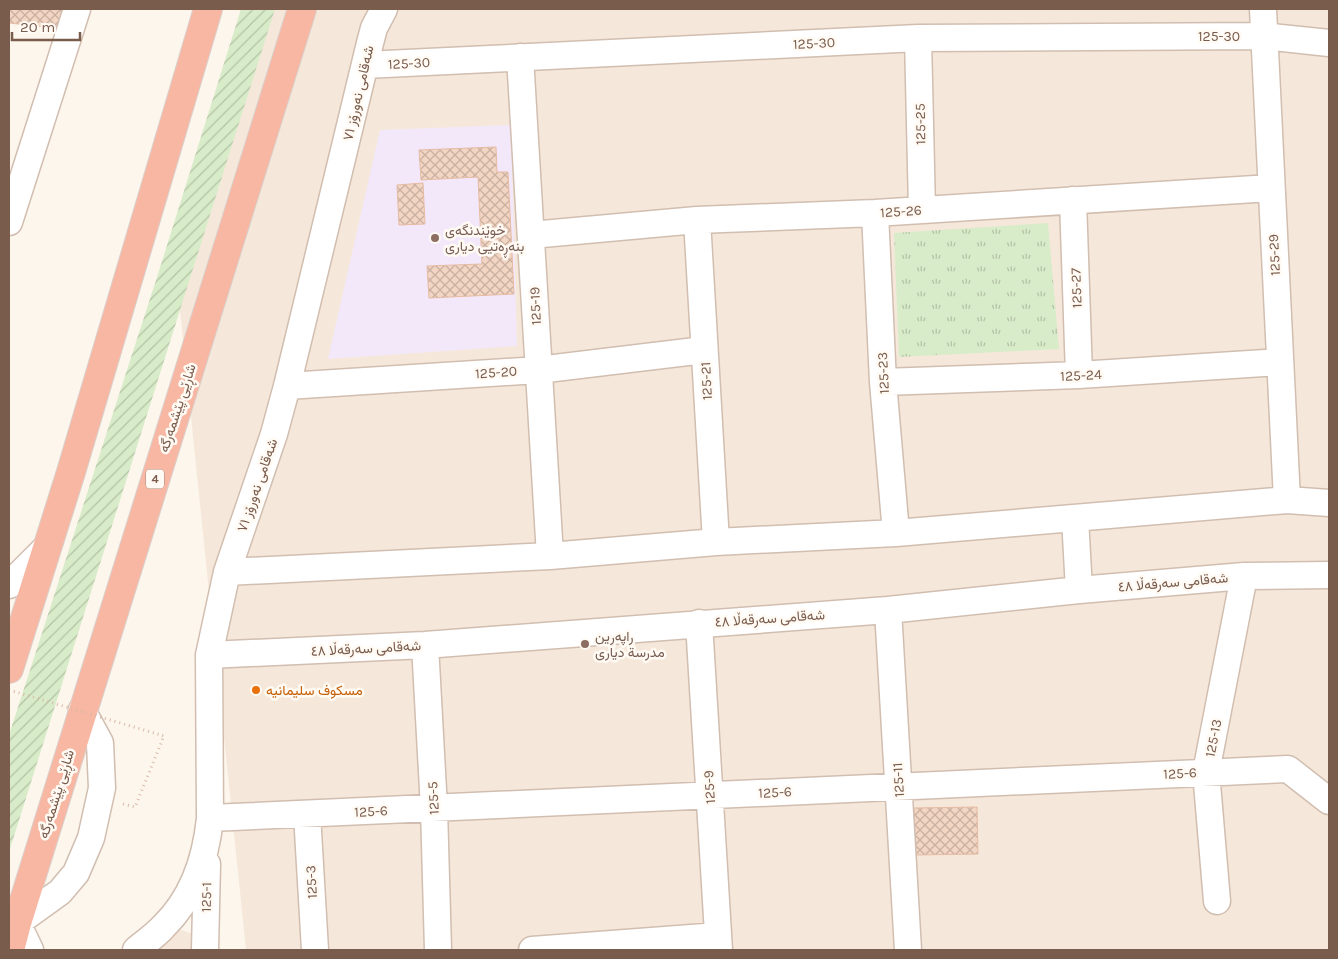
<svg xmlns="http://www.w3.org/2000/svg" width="1338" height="959" font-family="Karla,Vazirmatn,sans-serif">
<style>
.residential{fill:#f5e8da}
.education{fill:#f3e8fa}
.park{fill:url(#park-tufts)}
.garden{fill:url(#garden-furrows)}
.building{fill:url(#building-cross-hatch);stroke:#e6bba3}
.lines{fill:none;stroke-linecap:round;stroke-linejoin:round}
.minor-casing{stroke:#d1beb0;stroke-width:29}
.highway-casing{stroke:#dad1cd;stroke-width:30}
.path{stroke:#d9b8a5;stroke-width:3;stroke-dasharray:1 4;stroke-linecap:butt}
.minor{stroke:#fff;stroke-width:26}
.highway{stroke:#f7b7a3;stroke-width:28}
.path-bridge{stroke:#d9b8a5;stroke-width:3;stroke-dasharray:1 4;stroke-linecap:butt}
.education-dot{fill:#8d6e63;stroke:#fffaf3;stroke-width:2}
.food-dot{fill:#e8710a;stroke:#fffaf3;stroke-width:2}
.labels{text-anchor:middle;stroke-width:5;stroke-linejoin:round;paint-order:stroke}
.shield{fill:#fffaf3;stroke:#a28b7f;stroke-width:1}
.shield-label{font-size:12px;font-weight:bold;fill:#7a5c4d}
.street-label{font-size:14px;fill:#7a5c4d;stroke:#fffaf3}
.education-label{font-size:14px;fill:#785e54;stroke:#fffaf3;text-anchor:start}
.food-label{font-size:14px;fill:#c56008;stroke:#fffaf3;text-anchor:start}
</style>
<defs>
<pattern id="park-tufts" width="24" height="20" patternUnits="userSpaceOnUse" patternTransform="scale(1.25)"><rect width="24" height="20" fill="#d8ecc9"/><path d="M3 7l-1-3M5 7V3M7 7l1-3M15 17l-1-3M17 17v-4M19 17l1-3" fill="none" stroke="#b4c2a5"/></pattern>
<pattern id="garden-furrows" width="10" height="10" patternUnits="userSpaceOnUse" patternTransform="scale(1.25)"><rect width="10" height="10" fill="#d8ecc9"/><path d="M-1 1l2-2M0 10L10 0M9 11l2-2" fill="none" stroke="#b4c2a5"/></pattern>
<pattern id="building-cross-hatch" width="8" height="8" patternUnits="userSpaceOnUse" patternTransform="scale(1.25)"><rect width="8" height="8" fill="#f3d5c3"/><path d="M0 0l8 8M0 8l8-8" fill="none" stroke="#cab0a1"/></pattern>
</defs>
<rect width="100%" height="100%" fill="#fdf6ec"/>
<!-- residential -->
<path class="residential" d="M 255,9 L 1329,9 L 1329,950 L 246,950 L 175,262 Z
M 175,928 L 196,935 L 205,950 L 136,950 Z"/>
<!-- education -->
<path class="education" d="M 511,125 L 517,346 L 328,359 L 380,130 Z"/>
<!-- park -->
<path class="park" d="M 1048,223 L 1059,349 L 899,357 L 894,233 Z"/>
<!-- garden -->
<path class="garden" d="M 241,9 L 275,9 L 9,852 L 9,735 L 158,274 Z"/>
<!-- building -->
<path class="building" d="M 9,9 L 69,9 L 65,29 L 9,23 Z
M 496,147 L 497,172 L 508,172 L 514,294 L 429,298 L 427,266 L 482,264 L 478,177 L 421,180 L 419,150 Z
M 423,183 L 425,224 L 399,225 L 397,185 Z
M 977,807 L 978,854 L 914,855 L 914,808 Z"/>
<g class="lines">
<defs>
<path id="minor" d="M 1263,9 L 1287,500
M 918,38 L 922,210
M 520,57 L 550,556
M 365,65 L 918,38 L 1263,36 L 1329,43
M 1073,200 L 1079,375
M 875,213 L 883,382 L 896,533
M 697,220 L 716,542
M 9,222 L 77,9
M 531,235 L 697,220 L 875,213 L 1271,188
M 883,382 L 1079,375 L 1279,362
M 287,386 L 538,370 L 704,350
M 1075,518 L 1079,590
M 227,572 L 550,556 L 716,542 L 896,533 L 1287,500 L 1329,503
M 9,585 L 47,547
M 888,610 L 908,950
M 699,623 L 719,950
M 425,645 L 434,808 L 438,950
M 209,655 L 425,645 L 888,610 L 1079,590 L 1244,576 L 1329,575
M 307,814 L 315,950
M 210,818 L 1288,769 L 1329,801
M 1217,901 L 1206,772 L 1244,576
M 30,950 L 17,923 L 60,892 L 76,873 L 91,838 L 102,788 L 100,743 L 82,710
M 136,950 C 145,942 155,936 163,927 C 193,898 206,858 210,818 L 209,655 L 227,572 L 274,434 L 287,386 L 370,43 L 374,28 L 384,9
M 205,950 L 207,864
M 532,950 L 718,936"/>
<path id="highway" d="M 9,669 L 71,472 L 208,9
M 10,950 L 17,923 L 302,9"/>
</defs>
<!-- minor casing -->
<use href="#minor" class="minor-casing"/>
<!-- highway casing -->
<use href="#highway" class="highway-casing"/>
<!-- path -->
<path class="path" d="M 123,804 L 135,807 L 164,736 L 161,735"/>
<!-- minor -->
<use href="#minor" class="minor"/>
<!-- highway -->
<use href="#highway" class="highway"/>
<!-- path-bridge -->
<path class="path-bridge" d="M 9,690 L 161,735"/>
</g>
<!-- markers -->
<g class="education-dot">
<circle cx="435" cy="238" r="5"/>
<circle cx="585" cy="644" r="5"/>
</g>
<circle class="food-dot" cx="256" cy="690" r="5"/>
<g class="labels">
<!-- shield labels -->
<rect class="shield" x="146" y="469.5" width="18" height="19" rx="4"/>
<g class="shield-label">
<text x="155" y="483">4</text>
</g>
<!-- street labels -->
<g class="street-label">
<text x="1219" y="41">125-30</text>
<text transform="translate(814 43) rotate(-3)" y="5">125-30</text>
<text transform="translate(409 63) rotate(-3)" y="5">125-30</text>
<text transform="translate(358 93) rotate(-77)" y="5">شەقامی نەورۆز ٧١</text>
<text transform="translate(920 124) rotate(-91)" y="5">125-25</text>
<text transform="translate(901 211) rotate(-4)" y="5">125-26</text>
<text transform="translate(1274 255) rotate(-93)" y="5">125-29</text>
<text transform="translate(1076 288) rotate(-92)" y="5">125-27</text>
<text transform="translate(535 306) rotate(-93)" y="5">125-19</text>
<text transform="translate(496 372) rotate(-4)" y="5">125-20</text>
<text transform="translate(883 373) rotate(-93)" y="5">125-23</text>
<text transform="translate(1081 375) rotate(-3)" y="5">125-24</text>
<text transform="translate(706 381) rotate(-93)" y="5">125-21</text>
<text transform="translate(177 408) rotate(-72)" y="5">شاڕێی پێشمەرگە</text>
<text transform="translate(257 485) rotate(-71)" y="5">شەقامی نەورۆز ٧١</text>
<text transform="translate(1173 582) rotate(-5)" y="5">شەقامی سەرقەڵا ٤٨</text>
<text transform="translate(770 618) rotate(-4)" y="5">شەقامی سەرقەڵا ٤٨</text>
<text transform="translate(366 648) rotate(-3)" y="5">شەقامی سەرقەڵا ٤٨</text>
<text transform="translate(1213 738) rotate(-79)" y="5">125-13</text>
<text transform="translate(1180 773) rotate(-3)" y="5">125-6</text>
<text transform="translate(898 780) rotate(-93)" y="5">125-11</text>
<text transform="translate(709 787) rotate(-94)" y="5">125-9</text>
<text transform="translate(775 792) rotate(-3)" y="5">125-6</text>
<text transform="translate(56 794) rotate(-73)" y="5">شاڕێی پێشمەرگە</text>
<text transform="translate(433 798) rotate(-93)" y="5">125-5</text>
<text transform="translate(371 811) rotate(-3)" y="5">125-6</text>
<text transform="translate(311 882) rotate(-93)" y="5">125-3</text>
<text transform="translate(206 897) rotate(-89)" y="5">125-1</text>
</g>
<!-- education labels -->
<g class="education-label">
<text x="445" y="235">خوێندنگەی<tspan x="445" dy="16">بنەڕەتیی دیاری</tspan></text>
<text x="595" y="641">ڕاپەڕین<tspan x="595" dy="16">مدرسة ديارى</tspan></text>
</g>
<!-- food labels -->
<g class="food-label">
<text x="266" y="695">مسكوف سليمانيه</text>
</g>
</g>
<!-- border -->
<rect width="1338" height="959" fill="none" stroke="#7a5c4d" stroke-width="20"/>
<!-- scale -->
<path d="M12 32v8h68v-8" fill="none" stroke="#7a5c4d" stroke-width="2.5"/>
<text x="20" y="32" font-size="15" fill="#7a5c4d" stroke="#fffaf3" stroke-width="4" paint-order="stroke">20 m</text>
</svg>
